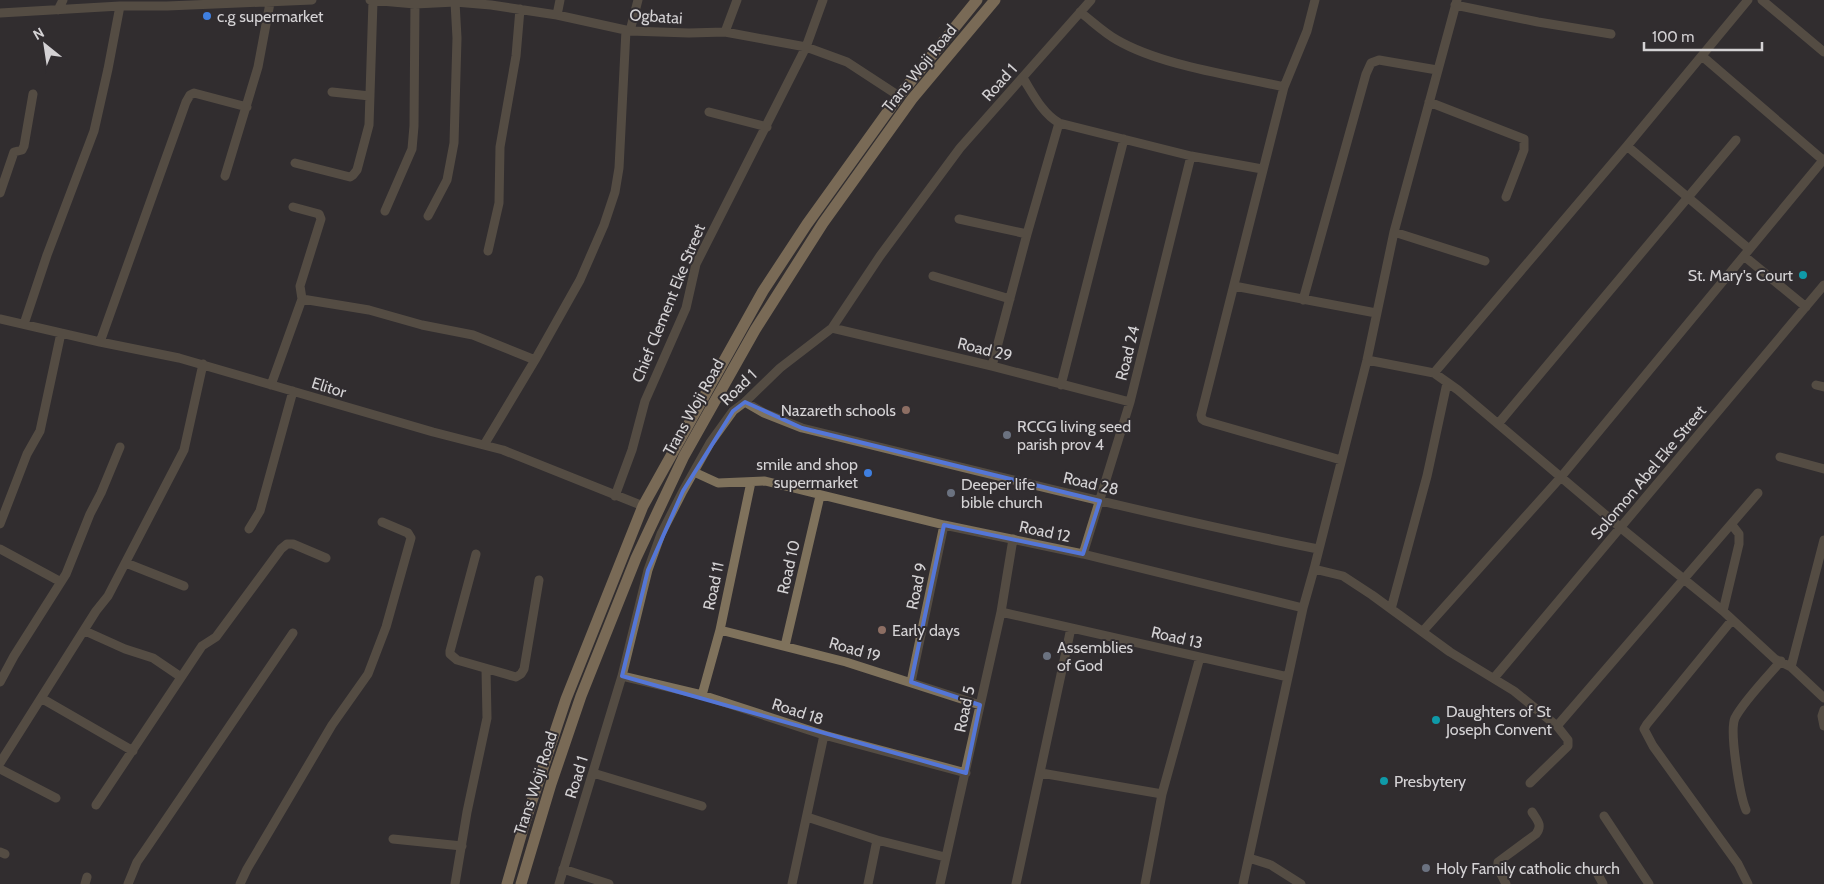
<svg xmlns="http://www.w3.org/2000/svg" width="1824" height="884" font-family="Cabin,sans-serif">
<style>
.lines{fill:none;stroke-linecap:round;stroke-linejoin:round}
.minor{stroke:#7f725c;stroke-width:9}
.major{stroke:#d0b486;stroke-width:11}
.marked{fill:none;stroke:#5476d7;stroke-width:4;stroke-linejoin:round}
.shop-dot{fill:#3f7fe0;stroke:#312d30;stroke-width:2}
.culture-dot{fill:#0f9aa8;stroke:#312d30;stroke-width:2}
.education-dot{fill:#8d6e63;stroke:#312d30;stroke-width:2}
.worship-dot{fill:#6b7280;stroke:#312d30;stroke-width:2}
.labels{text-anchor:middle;stroke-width:4;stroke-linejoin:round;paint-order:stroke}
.poi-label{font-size:16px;fill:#d4d2d4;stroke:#312d30;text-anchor:start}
.street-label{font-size:16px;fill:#d4d2d4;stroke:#312d30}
</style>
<rect width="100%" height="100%" fill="#312d30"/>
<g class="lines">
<!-- minor -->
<path class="minor" d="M 370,0 L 415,4 L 455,2 L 491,5 L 557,15 L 630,31 L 689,33 L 725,32 L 806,47 L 847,62 L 899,96
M 1315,0 L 1307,31 L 1284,87 L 1201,415 L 1202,419 L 1205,421 L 1341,460
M 1762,0 L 1824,52
M 1455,5 L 1538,22 L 1611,34
M 58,10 L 63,0
M 1080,12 C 1092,21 1103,32 1117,40 C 1162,66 1233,75 1284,87
M 0,13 L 120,6 L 167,6 L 312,0
M 557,15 L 560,0
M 630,31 L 638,0
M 725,32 L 737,0
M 1702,56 L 1823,160
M 1023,78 C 1033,94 1042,113 1059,123 L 1191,156 L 1262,169
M 332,92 L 370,96
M 1429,102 L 1524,139 L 1524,150 L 1506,197
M 709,112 L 767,127
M 1627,146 L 1749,249
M 295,163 L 350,177 L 353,175 L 357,170 L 369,125 L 373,1
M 225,176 L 258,67 L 270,3
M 0,193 L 14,152 L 22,150 L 24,146 L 33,94
M 385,211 L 412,149 L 414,126 L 415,0
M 428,216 L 447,180 L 454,143 L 457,38 L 455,2
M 959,219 L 1027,234
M 1394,232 L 1485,261
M 488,251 L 499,203 L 500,147 L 516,56 L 520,9
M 1744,256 L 1806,307
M 933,276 L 1010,299
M 1234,286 L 1376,313
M 302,299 L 369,310 L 422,325 L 473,335 L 535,360
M 1303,300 L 1366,74 L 1371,63 L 1379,60 L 1437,70
M 0,319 L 100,342 L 179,358 L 433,432 L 503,450 L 643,506
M 24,324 L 47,255 L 94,131 L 108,69 L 120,6
M 832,328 L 992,366 L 1130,402
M 100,342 L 186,102 L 190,95 L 194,93 L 247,107
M 1367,360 L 1434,373 L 1458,390 L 1621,528 L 1723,611 L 1775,659 L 1791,667 L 1824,698
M 992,366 L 1027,234 L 1059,123
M 1434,373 L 1627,146 L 1748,0
M 271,385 L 302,299 L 300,286 L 321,219 L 319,214 L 293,207
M 1061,385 L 1124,139
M 1816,385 L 1824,387
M 745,402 L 764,413 L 802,428 C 974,470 1145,514 1318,549
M 1498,424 L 1736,140
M 484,445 L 535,360 L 580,280 L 604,225 L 615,192 L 619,168 L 626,30
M 1780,457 L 1824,469
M 694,472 L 718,483 L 765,481 L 944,525 L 1083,554 L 1303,608
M 615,496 L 632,450 L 645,401 L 686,308 L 696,264 L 806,47 L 823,0
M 0,524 L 27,454 L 40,431 L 61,333
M 249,529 L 260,511 L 293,391
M 0,549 L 61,582
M 476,554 L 450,651 L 450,654 L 457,660 L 516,677 L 521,674 L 524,669 L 539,580
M 1083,554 L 1130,402 L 1191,156
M 126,563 L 184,586
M 1314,569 L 1343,576 L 1372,595 L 1450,652 L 1514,691 L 1557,726 L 1568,740 L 1568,746 L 1530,783
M 1391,609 L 1427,476 L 1447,383
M 1723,611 L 1739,544 L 1739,534 L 1732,525
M 1001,612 L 1288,677
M 1732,620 L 1647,724 L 1644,729 L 1653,746 L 1738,864 L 1748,884
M 720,630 L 846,662 L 980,705
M 85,631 L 125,649 L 153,658 L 181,677
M 1423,631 L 1561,477 L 1824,159
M 785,646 L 820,496
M 1791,667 L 1824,540
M 622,676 L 702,695 L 824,735 L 966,773
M 1494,678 L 1824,285
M 0,682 L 14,656 L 66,574 L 90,514 L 101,493 L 120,447
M 911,682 L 944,525
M 702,695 L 720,630 L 751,482
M 41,698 L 133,751
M 1824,710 L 1822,716 L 1824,726
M 1557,726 L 1758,493
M 0,763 L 96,611 L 108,596 L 184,450 L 203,364
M 0,769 L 56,798
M 593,773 L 702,806
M 1041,773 L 1162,794
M 96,805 L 202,646 L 216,637 L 281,549 L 287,544 L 293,544 L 326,558
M 1746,810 C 1740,796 1729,731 1735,718 C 1743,702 1768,676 1781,661
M 1604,816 L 1649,884
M 807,817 L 877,840 L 945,857
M 393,839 L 462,846
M 0,852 L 5,854
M 1249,858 L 1271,865 L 1301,884
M 563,869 L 609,884
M 1596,871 L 1603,884
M 85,884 L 87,877
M 128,884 L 137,862 L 146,849 L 293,633
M 240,884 L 247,869 L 332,725 L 368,674 L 386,627 L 411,538 L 408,533 L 382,522
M 455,884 L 467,812 L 487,718 L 486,669
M 559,884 L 622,676 L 648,570 L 661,534 L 683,491 L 710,443 L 733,411 L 745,402 L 780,368 L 832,328 L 880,256 L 960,148 L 1091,0
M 792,884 L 824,735
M 868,884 L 877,840
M 940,884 L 1001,612 L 1013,539
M 1016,884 L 1071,628
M 1145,884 L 1162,794 L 1200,657
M 1243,884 L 1303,608 L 1314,569 L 1367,360 L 1394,232 L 1457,0
M 1506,884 L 1498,868 L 1498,862 L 1536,834 C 1543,825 1537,820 1532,812"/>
<!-- major -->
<path class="major" d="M 507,884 L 524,825 L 566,699 L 643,506 L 763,291 L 807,224 L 899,96 L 977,0
M 521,884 L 551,784 L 581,696 L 636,558 L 684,456 L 755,330 L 823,223 L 912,99 L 995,0"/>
</g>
<!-- marked area -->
<path d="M0 0H1824V884H0ZM 745,402 L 802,428 L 1100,501 L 1083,554 L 944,525 L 911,682 L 980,705 L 966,773 L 622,676 L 648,570 L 683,491 L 733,411 Z" fill="#312d30" fill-opacity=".55" fill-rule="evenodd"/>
<path class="marked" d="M 745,402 L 802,428 L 1100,501 L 1083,554 L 944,525 L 911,682 L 980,705 L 966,773 L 622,676 L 648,570 L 683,491 L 733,411 Z"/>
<!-- markers -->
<g class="shop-dot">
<circle cx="207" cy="16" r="5"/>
<circle cx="868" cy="473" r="5"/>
</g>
<g class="culture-dot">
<circle cx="1803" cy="275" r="5"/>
<circle cx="1436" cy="720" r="5"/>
<circle cx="1384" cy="781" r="5"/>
</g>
<g class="education-dot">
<circle cx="906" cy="410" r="5"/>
<circle cx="882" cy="630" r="5"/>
</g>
<g class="worship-dot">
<circle cx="1007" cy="435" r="5"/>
<circle cx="951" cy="493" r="5"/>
<circle cx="1047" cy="656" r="5"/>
<circle cx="1426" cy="868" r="5"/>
</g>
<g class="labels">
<!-- poi labels -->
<g class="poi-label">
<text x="217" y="22">c.g supermarket</text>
<text x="1793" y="281" text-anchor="end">St. Mary's Court</text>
<text x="896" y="416" text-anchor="end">Nazareth schools</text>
<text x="1017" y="432">RCCG living seed<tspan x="1017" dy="18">parish prov 4</tspan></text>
<text x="858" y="470" text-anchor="end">smile and shop<tspan x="858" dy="18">supermarket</tspan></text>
<text x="961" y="490">Deeper life<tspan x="961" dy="18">bible church</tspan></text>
<text x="892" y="636">Early days</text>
<text x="1057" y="653">Assemblies<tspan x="1057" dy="18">of God</tspan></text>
<text x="1446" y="717">Daughters of St<tspan x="1446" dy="18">Joseph Convent</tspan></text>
<text x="1394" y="787">Presbytery</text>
<text x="1436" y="874">Holy Family catholic church</text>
</g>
<!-- street labels -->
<g class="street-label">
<text transform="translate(656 16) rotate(4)" y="6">Ogbatai</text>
<text transform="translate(919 68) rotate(-51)" y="6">Trans Woji Road</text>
<text transform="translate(999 82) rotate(-48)" y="6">Road 1</text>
<text transform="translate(668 303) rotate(-68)" y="6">Chief Clement Eke Street</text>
<text transform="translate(985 349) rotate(14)" y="6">Road 29</text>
<text transform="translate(1127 353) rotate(-76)" y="6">Road 24</text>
<text transform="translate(329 387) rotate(17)" y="6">Elitor</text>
<text transform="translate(738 387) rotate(-44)" y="6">Road 1</text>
<text transform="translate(693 407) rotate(-61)" y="6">Trans Woji Road</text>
<text transform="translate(1648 472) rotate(-50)" y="6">Solomon Abel Eke Street</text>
<text transform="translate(1091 483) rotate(13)" y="6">Road 28</text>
<text transform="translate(1045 531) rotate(12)" y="6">Road 12</text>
<text transform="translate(788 567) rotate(-77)" y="6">Road 10</text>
<text transform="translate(713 586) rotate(-78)" y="6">Road 11</text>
<text transform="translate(916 586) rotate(-78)" y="6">Road 9</text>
<text transform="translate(1177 637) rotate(13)" y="6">Road 13</text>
<text transform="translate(855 649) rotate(16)" y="6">Road 19</text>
<text transform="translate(964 709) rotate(-78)" y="6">Road 5</text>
<text transform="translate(798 711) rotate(18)" y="6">Road 18</text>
<text transform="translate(576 777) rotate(-73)" y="6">Road 1</text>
<text transform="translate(535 783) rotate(-72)" y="6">Trans Woji Road</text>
</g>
</g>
<!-- north arrow -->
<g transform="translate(45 45) rotate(330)" stroke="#312d30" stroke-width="4" paint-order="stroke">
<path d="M0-4L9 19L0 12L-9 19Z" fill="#d4d2d4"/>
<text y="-8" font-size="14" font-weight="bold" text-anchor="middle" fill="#d4d2d4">N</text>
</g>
<!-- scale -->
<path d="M1644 42v8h118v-8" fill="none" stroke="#d4d2d4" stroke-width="2.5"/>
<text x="1652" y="42" font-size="15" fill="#d4d2d4" stroke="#312d30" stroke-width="4" paint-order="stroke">100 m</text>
</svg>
